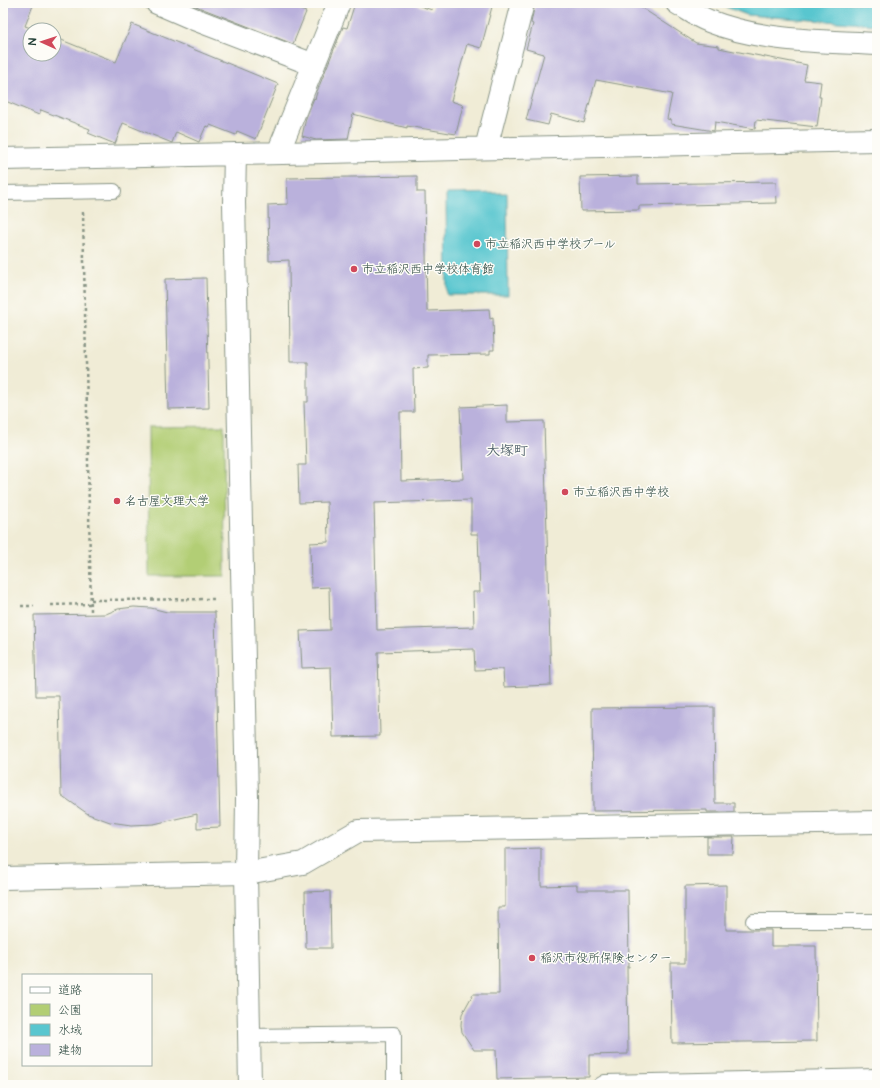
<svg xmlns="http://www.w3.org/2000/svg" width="880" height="1088" font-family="'Architects Daughter','Klee One',sans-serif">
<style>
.green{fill:#b2ce74;stroke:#688654}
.water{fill:#59c6cf;stroke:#3c8282}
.building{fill:#bab1dc;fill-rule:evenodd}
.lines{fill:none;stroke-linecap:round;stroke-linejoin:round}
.service-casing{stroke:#889485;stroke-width:16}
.minor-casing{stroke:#889485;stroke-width:24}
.tertiary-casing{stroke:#889485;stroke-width:24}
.path{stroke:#889485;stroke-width:2.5;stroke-dasharray:3 3;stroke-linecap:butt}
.service{stroke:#fff;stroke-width:14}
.minor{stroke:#fff;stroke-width:22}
.tertiary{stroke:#fff;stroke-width:22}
.poi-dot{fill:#d1495b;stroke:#fdfcf7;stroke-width:1.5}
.labels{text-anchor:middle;stroke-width:3;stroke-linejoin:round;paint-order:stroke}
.poi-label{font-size:12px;fill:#1f3d34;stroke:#fdfcf7;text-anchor:start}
.quarter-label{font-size:14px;font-weight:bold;fill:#55666f;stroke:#fdfcf7}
</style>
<rect width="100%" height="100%" fill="#fdfcf7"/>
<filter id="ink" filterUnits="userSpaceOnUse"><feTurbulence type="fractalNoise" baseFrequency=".025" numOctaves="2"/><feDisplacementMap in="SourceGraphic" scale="8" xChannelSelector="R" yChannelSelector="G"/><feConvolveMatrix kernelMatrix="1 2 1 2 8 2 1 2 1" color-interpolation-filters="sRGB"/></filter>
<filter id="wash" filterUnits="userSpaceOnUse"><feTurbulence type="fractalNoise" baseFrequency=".012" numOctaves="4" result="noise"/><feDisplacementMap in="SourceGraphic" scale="16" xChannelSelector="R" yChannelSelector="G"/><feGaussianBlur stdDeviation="0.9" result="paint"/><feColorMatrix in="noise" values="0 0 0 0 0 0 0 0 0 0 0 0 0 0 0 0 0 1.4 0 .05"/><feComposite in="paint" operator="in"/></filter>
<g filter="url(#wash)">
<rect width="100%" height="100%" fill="#f0ecd6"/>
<!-- green -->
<path class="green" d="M 224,426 L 225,576 L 149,576 L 148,427 Z"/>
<!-- water -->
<path class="water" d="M 715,3 L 877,3 L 877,25 L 747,15 Z
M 507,193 L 508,295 L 447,295 L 446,194 Z"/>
<g id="blocks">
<!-- building -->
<path class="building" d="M 3,3 L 34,3 L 25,26 L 36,30 L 30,30 L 30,54 L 54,54 L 54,37 L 116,62 L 132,24 L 278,84 L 256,139 L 237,131 L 236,135 L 210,125 L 209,127 L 206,126 L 199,142 L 176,132 L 172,143 L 123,123 L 115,144 L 88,133 L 90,129 L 41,110 L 39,115 L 3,100 Z
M 188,3 L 281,3 L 306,12 L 293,44 Z
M 355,3 L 411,3 L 432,10 L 434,3 L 493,3 L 481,48 L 467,44 L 451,101 L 463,105 L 456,134 L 407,126 L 407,128 L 353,114 L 348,139 L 316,140 L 302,136 L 306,118 L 314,98 L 315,99 L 318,89 L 343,27 L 347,28 Z
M 535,3 L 634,3 L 696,43 L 719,46 L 719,48 L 729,50 L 807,65 L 804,80 L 821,82 L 819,97 L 821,97 L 817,127 L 756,120 L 755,129 L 715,122 L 714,131 L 671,124 L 671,120 L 667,119 L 672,94 L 596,80 L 584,123 L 551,114 L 548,125 L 526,120 L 544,54 L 526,49 L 533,24 L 531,23 Z
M 417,176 L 417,192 L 425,192 L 427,311 L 489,309 L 490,319 L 493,318 L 494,350 L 490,350 L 490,354 L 428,355 L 428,368 L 413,369 L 414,412 L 400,412 L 401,481 L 463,479 L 460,407 L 507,405 L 507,422 L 544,421 L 551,685 L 504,687 L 503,669 L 475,670 L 474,649 L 378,652 L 380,736 L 333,737 L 331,667 L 302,668 L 300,631 L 330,630 L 329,587 L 311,588 L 310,543 L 328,542 L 327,502 L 299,503 L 298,465 L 306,465 L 304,402 L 308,402 L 308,362 L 290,362 L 289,260 L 269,261 L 268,205 L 288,204 L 287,178 ZM 471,500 L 471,534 L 478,534 L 480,592 L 473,592 L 474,627 L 377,630 L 374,503 Z
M 638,176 L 638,184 L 776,182 L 777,203 L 639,206 L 639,210 L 581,211 L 580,177 Z
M 206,278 L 209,408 L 168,409 L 165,279 Z
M 134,607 L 151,608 L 167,612 L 215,612 L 220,827 L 197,828 L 197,814 L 154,824 L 131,825 L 110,822 L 88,814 L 61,795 L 59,696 L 36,696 L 34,615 L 106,614 L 118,609 Z
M 714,707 L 715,803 L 734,803 L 734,812 L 707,812 L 707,810 L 593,811 L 592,708 Z
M 707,837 L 734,837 L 733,854 L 707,854 Z
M 541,848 L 541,886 L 577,885 L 577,890 L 628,890 L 629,967 L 627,967 L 628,1054 L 589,1055 L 589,1077 L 497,1079 L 496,1050 L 474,1050 L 462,1032 L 461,1025 L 462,1014 L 473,994 L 499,994 L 498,907 L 505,907 L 505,849 Z
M 726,885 L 726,930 L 771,930 L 771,946 L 816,946 L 817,1041 L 672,1043 L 671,963 L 685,963 L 685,886 Z
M 330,891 L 331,948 L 306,948 L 305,892 Z"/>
</g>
</g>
<g filter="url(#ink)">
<use href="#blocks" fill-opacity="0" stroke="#889485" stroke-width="1"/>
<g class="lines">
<defs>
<path id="service" d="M 3,193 L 114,191
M 753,921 L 877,921
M 249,1036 L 394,1034 L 394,1085
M 600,1085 L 605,1082 L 877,1076"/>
<path id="minor" d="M 157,3 L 194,19 L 314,65
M 486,148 L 523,3
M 278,153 L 339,3
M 235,154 L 234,203 L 247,798 L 246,873 L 250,1085
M 3,159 L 877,140
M 3,878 L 246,873 L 303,863 L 358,831 L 877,822"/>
<path id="tertiary" d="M 677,3 C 688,9 698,17 709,21 C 762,42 822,41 877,44"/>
</defs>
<!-- service casing -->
<use href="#service" class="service-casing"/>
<!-- minor casing -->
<use href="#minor" class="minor-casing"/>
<!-- tertiary casing -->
<use href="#tertiary" class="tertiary-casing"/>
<!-- path -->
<path class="path" d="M 83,212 L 91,611
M 91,600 L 217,599
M 51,605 L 91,604
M 21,606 L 34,606"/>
<!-- service -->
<use href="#service" class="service"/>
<!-- minor -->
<use href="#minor" class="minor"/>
<!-- tertiary -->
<use href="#tertiary" class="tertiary"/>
</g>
</g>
<!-- markers -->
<g class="poi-dot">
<circle cx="477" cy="244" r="4"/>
<circle cx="354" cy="269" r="4"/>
<circle cx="565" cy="492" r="4"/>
<circle cx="117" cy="501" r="4"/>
<circle cx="532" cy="958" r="4"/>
</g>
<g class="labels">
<!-- poi labels -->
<g class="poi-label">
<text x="485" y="248">市立稲沢西中学校プール</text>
<text x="362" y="273">市立稲沢西中学校体育館</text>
<text x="573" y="496">市立稲沢西中学校</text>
<text x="125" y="505">名古屋文理大学</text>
<text x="540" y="962">稲沢市役所保険センター</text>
</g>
<!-- quarter labels -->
<g class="quarter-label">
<text x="507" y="455">大塚町</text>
</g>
</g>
<!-- margin -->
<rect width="880" height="1088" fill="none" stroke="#fdfcf7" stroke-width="16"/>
<!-- legend -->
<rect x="22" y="974" width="130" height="92" fill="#fdfcf7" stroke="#a4b0a9"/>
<rect x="30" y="987" width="20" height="6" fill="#ffffff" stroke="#a4b0a9"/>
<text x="58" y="994" font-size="12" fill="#1f3d34">道路</text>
<rect x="30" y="1004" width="20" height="12" fill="#b2ce74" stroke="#a4b0a9"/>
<text x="58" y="1014" font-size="12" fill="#1f3d34">公園</text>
<rect x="30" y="1024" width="20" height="12" fill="#59c6cf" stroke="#a4b0a9"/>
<text x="58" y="1034" font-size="12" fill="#1f3d34">水域</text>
<rect x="30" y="1044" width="20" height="12" fill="#bab1dc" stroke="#a4b0a9"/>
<text x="58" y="1054" font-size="12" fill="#1f3d34">建物</text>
<!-- north arrow -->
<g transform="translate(42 42) rotate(273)"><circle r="19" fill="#fdfcf7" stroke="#a4b0a9"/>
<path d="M0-3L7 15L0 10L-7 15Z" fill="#d1495b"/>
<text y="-6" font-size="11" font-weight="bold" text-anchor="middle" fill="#1f3d34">N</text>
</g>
</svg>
